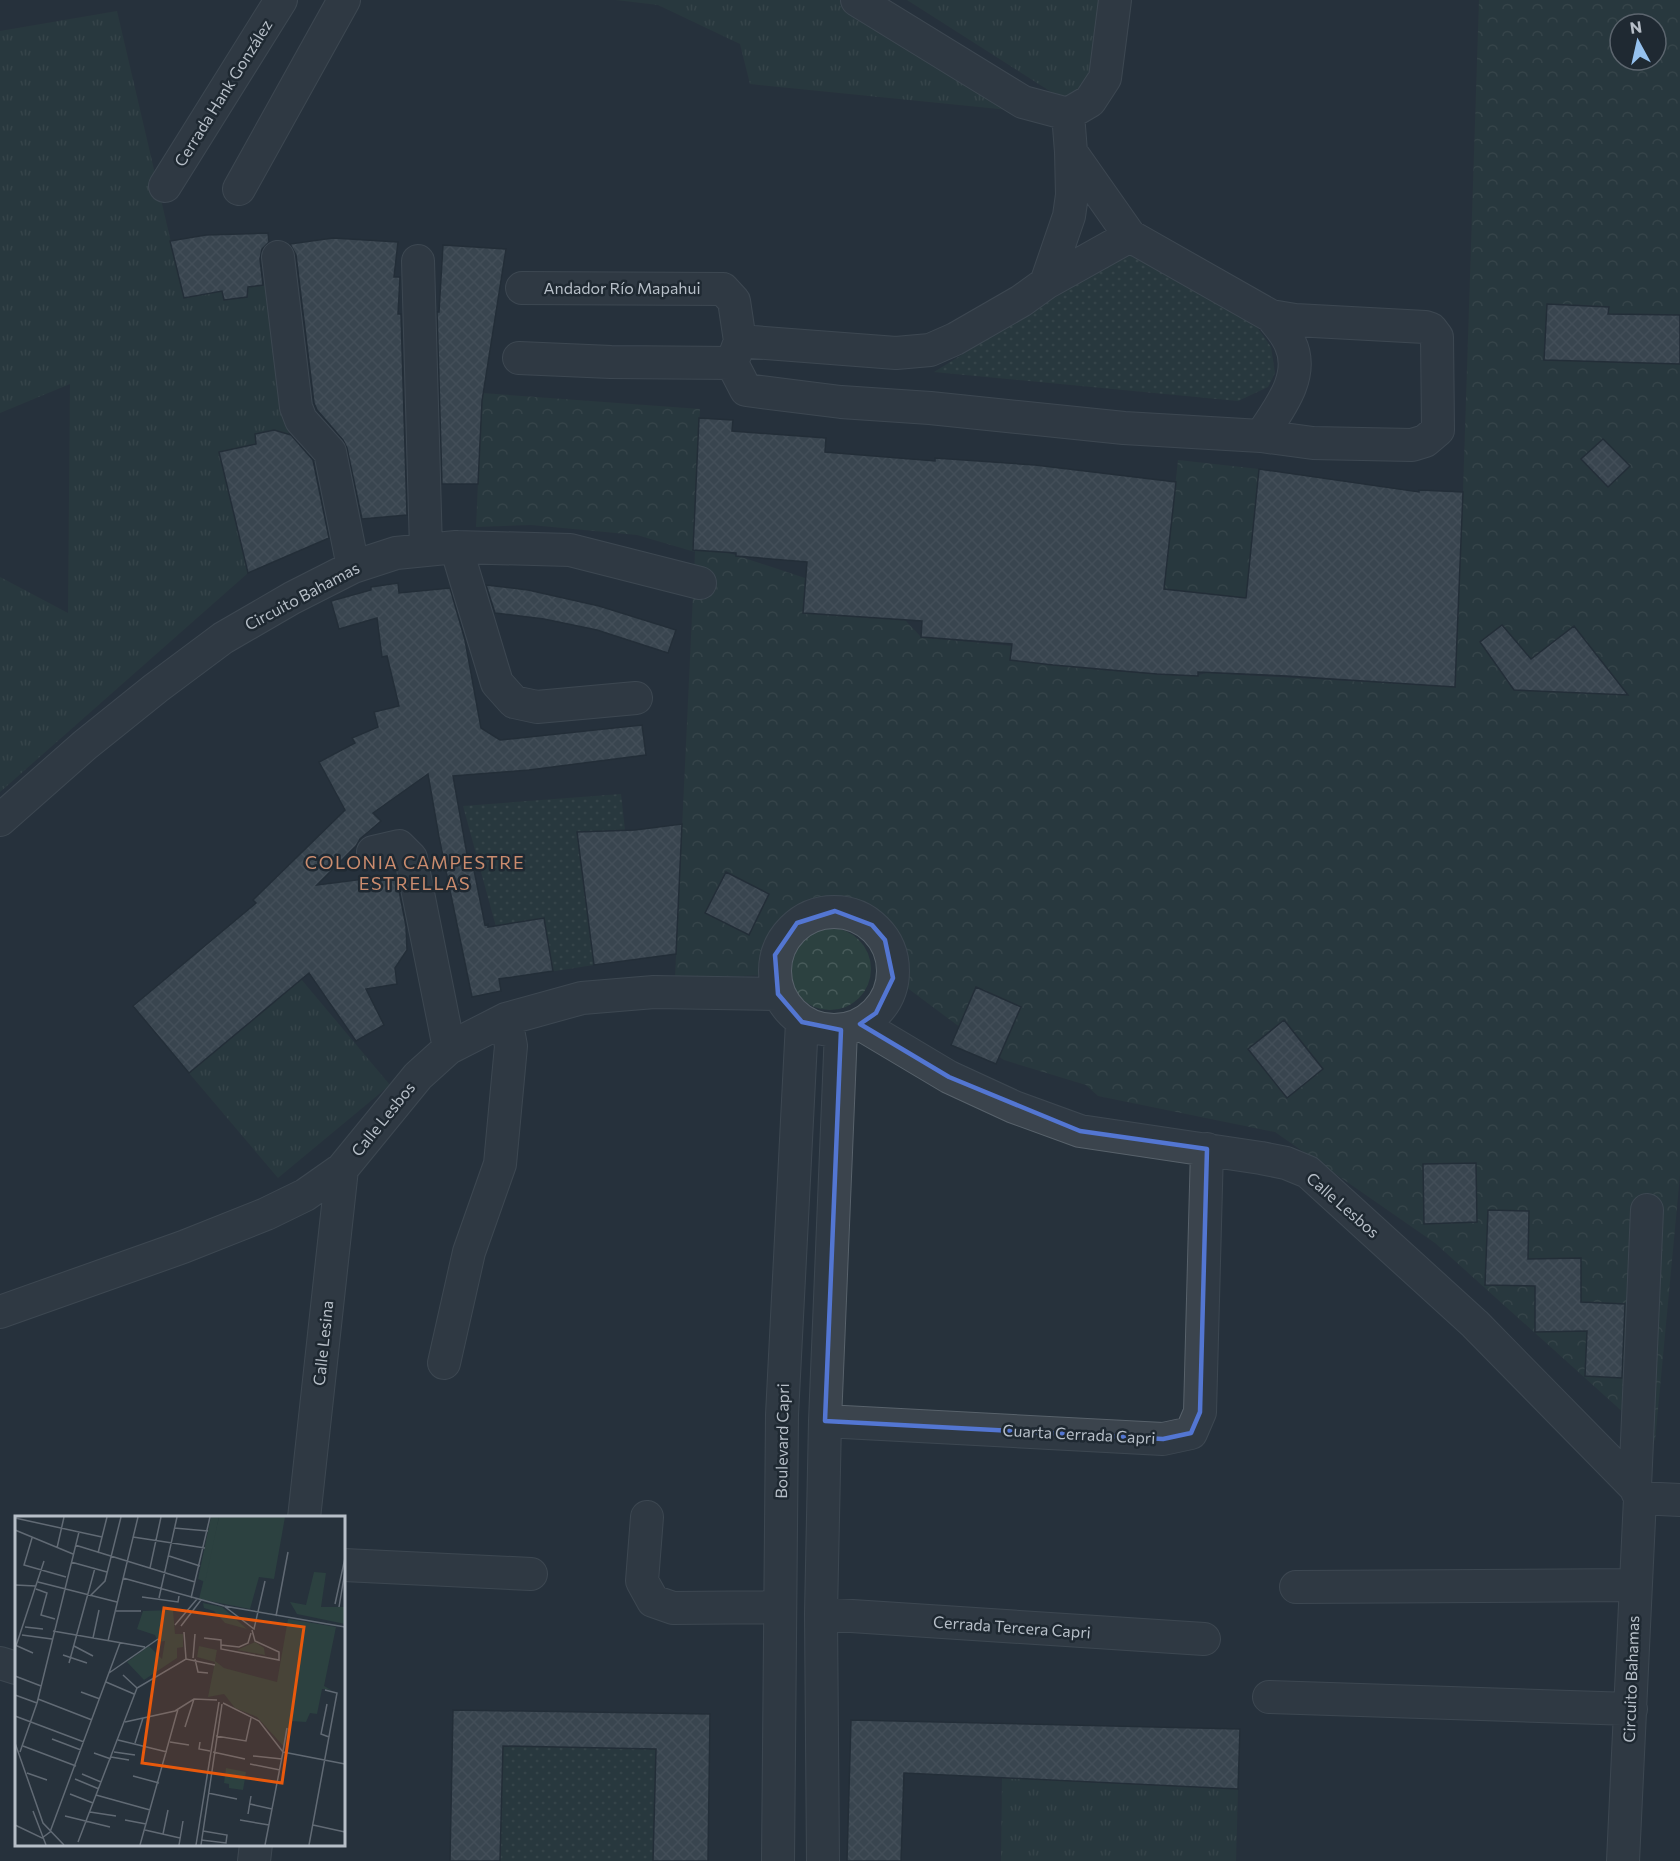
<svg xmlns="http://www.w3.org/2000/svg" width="1680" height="1861" font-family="Commissioner,sans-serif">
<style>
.grass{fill:url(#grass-tufts)}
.park{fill:url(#park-crowns);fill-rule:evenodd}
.garden{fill:url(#garden-dots)}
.building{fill:url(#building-cross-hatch);stroke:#212b34;stroke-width:1.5}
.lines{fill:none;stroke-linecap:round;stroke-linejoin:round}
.minor-casing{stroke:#58626b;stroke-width:34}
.minor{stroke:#3b444d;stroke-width:32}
.marked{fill:none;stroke:#5376d2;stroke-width:4.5;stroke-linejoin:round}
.labels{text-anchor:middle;stroke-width:5;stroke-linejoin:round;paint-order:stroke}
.street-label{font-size:16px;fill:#b7bfc8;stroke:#1f2932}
.neighbourhood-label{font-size:18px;letter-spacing:1.5px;fill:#cb8c6e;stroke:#1f2932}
.inset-road{fill:none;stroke:#616a74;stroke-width:1.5}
.view{fill:#e8590c;fill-opacity:0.15;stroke:#e8590c;stroke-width:3}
.inset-edge{fill:none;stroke:#b7bfc8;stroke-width:3}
</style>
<defs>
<pattern id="grass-tufts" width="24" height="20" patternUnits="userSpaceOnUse" patternTransform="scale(1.5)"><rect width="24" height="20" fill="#2c4140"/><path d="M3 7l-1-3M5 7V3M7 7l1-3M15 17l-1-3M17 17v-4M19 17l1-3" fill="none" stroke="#485b5a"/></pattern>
<pattern id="park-crowns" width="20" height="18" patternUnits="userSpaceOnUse" patternTransform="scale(1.5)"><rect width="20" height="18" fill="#2c4140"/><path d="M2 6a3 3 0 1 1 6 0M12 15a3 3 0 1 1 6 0" fill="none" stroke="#485b5a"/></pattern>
<pattern id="garden-dots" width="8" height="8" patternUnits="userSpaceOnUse" patternTransform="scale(1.5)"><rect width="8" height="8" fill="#2c4140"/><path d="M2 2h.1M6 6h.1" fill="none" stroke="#485b5a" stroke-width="1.8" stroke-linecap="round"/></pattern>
<pattern id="building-cross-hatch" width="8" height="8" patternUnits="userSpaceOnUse" patternTransform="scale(1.5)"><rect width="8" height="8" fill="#505d67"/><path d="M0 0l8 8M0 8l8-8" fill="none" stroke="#67727b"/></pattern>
</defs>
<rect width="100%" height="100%" fill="#27323c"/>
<!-- grass -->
<path class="grass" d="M 616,0 L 842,0 L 1009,110 L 750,84 L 740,44 L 658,5 Z
M 907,0 L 1101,0 L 1094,59 L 1086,84 L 1074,98 L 1059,97 Z
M 117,11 L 184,298 L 222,291 L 225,300 L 247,297 L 248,287 L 276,283 L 289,436 L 274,430 L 255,434 L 256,444 L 219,452 L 248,573 L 0,792 L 0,577 L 68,613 L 70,384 L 0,413 L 0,31 Z
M 301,979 L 390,1085 L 278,1178 L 189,1073 Z
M 1002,1778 L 1238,1789 L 1236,1861 L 1001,1861 Z"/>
<!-- park -->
<path class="park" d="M 1479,0 L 1680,0 L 1680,1175 L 1655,1441 L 1435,1243 L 1275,1132 L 1098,1096 L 1086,1085 L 1004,1060 L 894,978 C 893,965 893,954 887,942 C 867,902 811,904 785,936 C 776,947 774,961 772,975 L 675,978 L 695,552 L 637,535 L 531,525 L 476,527 L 482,393 L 700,409 L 693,550 L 695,552 L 695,548 L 726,552 L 805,578 L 803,613 L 905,620 L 921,637 L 1012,646 L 1010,660 C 1058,666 1105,671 1153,674 C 1170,675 1191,678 1207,673 L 1455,687 L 1463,492 ZM 1620,24 L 1656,24 L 1656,60 L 1620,60 Z
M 1178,460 L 1259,469 L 1246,598 L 1164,589 Z
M789 969a41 41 0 1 1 82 0a41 41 0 1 1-82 0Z"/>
<!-- garden -->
<path class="garden" d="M 1125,254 L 1145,259 L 1248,314 L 1271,347 L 1275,373 L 1268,387 L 1238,401 L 934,372 Z
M 621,794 L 625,830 L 577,833 L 594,965 L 510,978 L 463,806 Z
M 503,1746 L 656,1749 L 653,1861 L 500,1861 Z"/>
<!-- building -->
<path class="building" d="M 268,233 L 269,242 L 262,249 L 260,259 L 263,285 L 248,287 L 247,297 L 224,300 L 222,291 L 184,298 L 170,241 L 206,235 Z
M 333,238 L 398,242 L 394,277 L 400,277 L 398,314 L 401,314 L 407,515 L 362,519 L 347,448 L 343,440 L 317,410 L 314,403 L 296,255 L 290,244 Z
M 443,245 L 506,249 L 482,401 L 478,484 L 442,484 L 437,312 L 439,312 Z
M 1547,304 L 1609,307 L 1608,314 L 1680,315 L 1680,364 L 1544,360 Z
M 699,418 L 733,420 L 732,431 L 826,438 L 825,452 L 935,461 L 935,458 L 1035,465 L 1176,482 L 1164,589 L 1246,598 L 1259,469 L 1419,492 L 1419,490 L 1463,492 L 1455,687 L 1287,676 L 1198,672 L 1198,676 L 1157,674 L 1053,665 L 1010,660 L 1012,644 L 921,637 L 922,621 L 803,613 L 807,562 L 736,556 L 736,553 L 693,550 Z
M 274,430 L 291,435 L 313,460 L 329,538 L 248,573 L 219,452 L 256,444 L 255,434 Z
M 1603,439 L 1630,466 L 1608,487 L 1581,459 Z
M 398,583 L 399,593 L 450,588 L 465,640 L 481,728 L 500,740 L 642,725 L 646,755 L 529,770 L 453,776 L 468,860 L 472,860 L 485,925 L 488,924 L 488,927 L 544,918 L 553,971 L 499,979 L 501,991 L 472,997 L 439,837 L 428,774 L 373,813 L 381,821 L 360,839 L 356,846 L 317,885 L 396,875 L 406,926 L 407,950 L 395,968 L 397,984 L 366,989 L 384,1025 L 356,1041 L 309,973 L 189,1073 L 133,1006 L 256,903 L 253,900 L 345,810 L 319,762 L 355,743 L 352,738 L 378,727 L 374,712 L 399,706 L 387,656 L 382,657 L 377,618 L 339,629 L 331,601 L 371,590 L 371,587 Z
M 486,585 L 528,590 L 599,606 L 676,630 L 668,653 L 597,630 L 544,619 L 495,613 Z
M 1502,625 L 1531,659 L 1574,626 L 1628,695 L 1514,690 L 1480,642 Z
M 682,824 L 676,954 L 594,965 L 577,832 L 635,830 Z
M 726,872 L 769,894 L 749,935 L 705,913 Z
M 976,987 L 1021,1007 L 996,1064 L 951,1045 Z
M 1284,1020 L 1323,1069 L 1287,1098 L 1248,1049 Z
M 1476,1163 L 1477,1222 L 1424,1224 L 1423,1164 Z
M 1488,1210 L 1529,1211 L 1528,1259 L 1581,1258 L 1581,1302 L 1625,1304 L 1622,1378 L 1585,1376 L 1587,1331 L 1535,1332 L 1535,1286 L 1485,1285 Z
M 453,1710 L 710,1714 L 708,1861 L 653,1861 L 656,1749 L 503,1746 L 500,1861 L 450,1861 Z
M 851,1720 L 1240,1729 L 1238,1789 L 904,1773 L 901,1861 L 847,1861 Z"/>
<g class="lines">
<defs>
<path id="minor" d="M 857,0 L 1023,102 L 1068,114 L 1090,101 L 1105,78 L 1115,0
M 165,186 L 281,0
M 239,189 L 344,0
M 278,257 L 296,407 L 301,420 L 330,452 L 353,567
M 418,261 L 426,550
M 1046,283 L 1130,236
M 522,288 L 723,289 L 734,301 L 740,341 L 732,363 L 746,390 L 841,402 L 930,408 L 1124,428 L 1261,436 L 1313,443 L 1412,445 L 1425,441 L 1438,430 L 1437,337 L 1431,329 L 1425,327 L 1295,320 L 1271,316 L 1130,236 L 1071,152 L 1068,114
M 740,341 L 896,353 L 930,350 L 955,339 L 1021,301 L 1046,283 L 1069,216 L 1072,195 L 1071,152
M 519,358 L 611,362 L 732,363
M 1261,436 C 1278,410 1306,376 1290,343 C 1286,333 1278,325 1271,316
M 456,547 L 497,683 L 514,702 L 537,707 L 636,698
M 0,820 L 85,745 L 156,688 L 223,638 L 292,598 L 353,567 L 396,553 L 456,547 L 570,550 L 700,583
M 373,852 L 399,846 L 411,858 L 449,1048
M775 971a59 59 0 1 1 118 0a59 59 0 1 1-118 0Z
M 860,1024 L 949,1077 L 1014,1107 L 1080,1131 L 1261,1158 L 1286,1163 L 1308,1172 L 1475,1324 L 1635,1487 L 1640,1498 L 1623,1861
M 0,1312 L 183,1247 L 266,1214 L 305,1195 L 342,1169 L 418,1076 L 449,1048 L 506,1019 L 582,998 L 654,992 L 778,994
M 444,1363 L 469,1252 L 500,1164 L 511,1046 L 506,1019
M 825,1421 L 1163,1439 L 1191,1433 L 1200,1412 L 1207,1149
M 1635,1487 L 1647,1210
M 1640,1498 L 1680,1500
M 647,1517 L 642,1581 L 653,1601 L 673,1608 L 780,1607
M 304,1518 L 342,1169
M 344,1565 L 531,1574
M 1296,1587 L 1634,1585
M 821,1614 L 1204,1639
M 0,1663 L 16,1668
M 1269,1697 L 1631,1709
M 254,1861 L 256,1844
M 778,1861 L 782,1415 L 802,1022
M 823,1861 L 821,1614 L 825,1421 L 841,1030"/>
</defs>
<!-- minor casing -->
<use href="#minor" class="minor-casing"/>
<!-- minor -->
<use href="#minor" class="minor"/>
</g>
<!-- marked area -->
<path d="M0 0H1680V1861H0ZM 835,911 L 872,925 L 885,940 L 893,978 L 876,1013 L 860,1024 L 949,1077 L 1080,1131 L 1207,1149 L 1200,1412 L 1191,1433 L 1163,1439 L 825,1421 L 841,1030 L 802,1022 L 778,994 L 775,955 L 797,923 Z" fill="#27323c" fill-opacity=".55" fill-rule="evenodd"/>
<path class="marked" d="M 835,911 L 872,925 L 885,940 L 893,978 L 876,1013 L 860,1024 L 949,1077 L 1080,1131 L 1207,1149 L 1200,1412 L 1191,1433 L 1163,1439 L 825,1421 L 841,1030 L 802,1022 L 778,994 L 775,955 L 797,923 Z"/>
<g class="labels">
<!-- street labels -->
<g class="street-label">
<text transform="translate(223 93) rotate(-58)" y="6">Cerrada Hank González</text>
<text x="622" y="294">Andador Río Mapahui</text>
<text transform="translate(302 596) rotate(-28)" y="6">Circuito Bahamas</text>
<text transform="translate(383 1119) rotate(-51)" y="6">Calle Lesbos</text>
<text transform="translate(1343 1205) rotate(41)" y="6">Calle Lesbos</text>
<text transform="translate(323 1343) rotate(-84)" y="6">Calle Lesina</text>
<text transform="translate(1079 1434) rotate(3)" y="6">Cuarta Cerrada Capri</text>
<text transform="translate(782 1441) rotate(-89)" y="6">Boulevard Capri</text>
<text transform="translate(1012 1627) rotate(4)" y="6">Cerrada Tercera Capri</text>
<text transform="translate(1631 1679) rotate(-88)" y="6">Circuito Bahamas</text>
</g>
<!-- neighbourhood labels -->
<g class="neighbourhood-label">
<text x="415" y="869">COLONIA CAMPESTRE<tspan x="415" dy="21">ESTRELLAS</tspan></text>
</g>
</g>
<!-- overview -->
<g transform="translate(15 1516)">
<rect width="330" height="330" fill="#27323c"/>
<path d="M 299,56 L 311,57 L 306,91 L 330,91 L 330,108 L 282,98 L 275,86 L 291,89 ZM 188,87 L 207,91 L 232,113 L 210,107 L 199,95 L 189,92 ZM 158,94 L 160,118 L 168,118 L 168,131 L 162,132 L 162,142 L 129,164 L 112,146 L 134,130 L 147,143 L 150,125 L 143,126 L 140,119 L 122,113 L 128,95 ZM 211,252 L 231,256 L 228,274 L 214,272 L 214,268 L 209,267 Z" fill="#2c4140"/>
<path d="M 204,1 L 270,1 L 259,63 L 244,61 L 235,93 L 184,83 Z" fill="#2c4140"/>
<path d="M 196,1 L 204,1 L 190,66 L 183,63 ZM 273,103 L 321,111 L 309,170 L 316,174 L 307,173 L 302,198 L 295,197 L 291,206 L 276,205 L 270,232 L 242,201 L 220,192 L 209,178 L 193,181 L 200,146 L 182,141 L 184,130 L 202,134 L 200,145 L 209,152 L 262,166 Z" fill="#2c4140"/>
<path d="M 240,126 L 249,132 L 250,139 L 222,134 Z" fill="#2c4140"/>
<path class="inset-road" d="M 0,2 L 87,21M 159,12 L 193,15M 0,14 L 58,38M 118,21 L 190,32M 17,22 L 9,49 L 51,61M 60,29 L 180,66M 42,32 L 49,1M 83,37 L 92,1M 154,40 L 185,50M 56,46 L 92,56M 135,52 L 146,1M 108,62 L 209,90 L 330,111M 23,66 L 102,86M 0,69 L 21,70M 21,73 L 32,77 L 26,99 L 40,103M 75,80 L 90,65 L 106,1M 127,81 L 163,86 L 164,80M 144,82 L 162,1M 176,82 L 195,1M 320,88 L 330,42M 209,90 L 239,113 L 250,65M 324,91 L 330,55M 101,95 L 126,95M 261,100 L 273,36M 160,109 L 182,83M 166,110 L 186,84M 10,111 L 28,113M 38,115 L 130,131M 169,116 L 171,143M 7,119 L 37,123M 78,122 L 84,94M 189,122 L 206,124 L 206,133 L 264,144 L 264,136 L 240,125 L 237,114M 93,125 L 123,1M 0,129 L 18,137M 206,129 L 224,131 L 233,127 L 236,117M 1,130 L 29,45M 59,130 L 78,140M 48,139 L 72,147M 178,142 L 180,118M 180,143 L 183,156 L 193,157M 54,147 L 80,52M 94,157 L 143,123M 108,159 L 122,172M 0,160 L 26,170M 91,166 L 119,178M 66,176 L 85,183M 0,179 L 22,187M 23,183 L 77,204M 208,187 L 244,205 L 268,236M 312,188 L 306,218 L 314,221M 0,200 L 69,226M 110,206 L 160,195 L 179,183 L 202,184M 170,211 L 179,183M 201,220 L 231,225 L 236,202M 37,223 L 66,234M 103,224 L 152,236M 155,226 L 174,229M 185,226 L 184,233 L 195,235M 0,227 L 28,307 L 49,329M 120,227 L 128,202M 8,230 L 61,250M 268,235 L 272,212M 5,236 L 22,187 L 64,16M 99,236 L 120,239M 198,236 L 230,243M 268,236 L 330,248M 79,237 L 96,243M 238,240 L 267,243M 96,241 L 114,244M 235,248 L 265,254M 12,257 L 32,264M 67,258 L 86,266M 118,260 L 144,267M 60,263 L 84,273M 193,277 L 222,283M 55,278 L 78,287M 81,279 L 135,294M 235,288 L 257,293M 18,295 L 31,329M 75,296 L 101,300M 233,298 L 236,280M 50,300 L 95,311M 110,304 L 131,308M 225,304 L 254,309M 0,309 L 27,322 L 35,316 L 105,127M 298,309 L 330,316M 130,314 L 165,322M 148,318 L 153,294M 186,324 L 211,327 L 212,319 L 188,315M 63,326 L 122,172 L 171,143 L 200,149M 125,329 L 163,193M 164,329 L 168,305M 181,329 L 204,186M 186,329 L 207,188M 250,329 L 268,236M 294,329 L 322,177 L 310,174"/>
<path class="view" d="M 149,92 L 289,111 L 267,267 L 127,247 Z"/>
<rect width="330" height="330" class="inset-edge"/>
</g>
<!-- north arrow -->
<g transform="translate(1638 42) rotate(352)"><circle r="28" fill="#1f2932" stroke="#5c656e" stroke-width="1.5"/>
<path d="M0-4.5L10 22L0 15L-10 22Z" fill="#95c1ee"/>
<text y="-9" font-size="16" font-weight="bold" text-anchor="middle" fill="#b7bfc8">N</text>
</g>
</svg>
